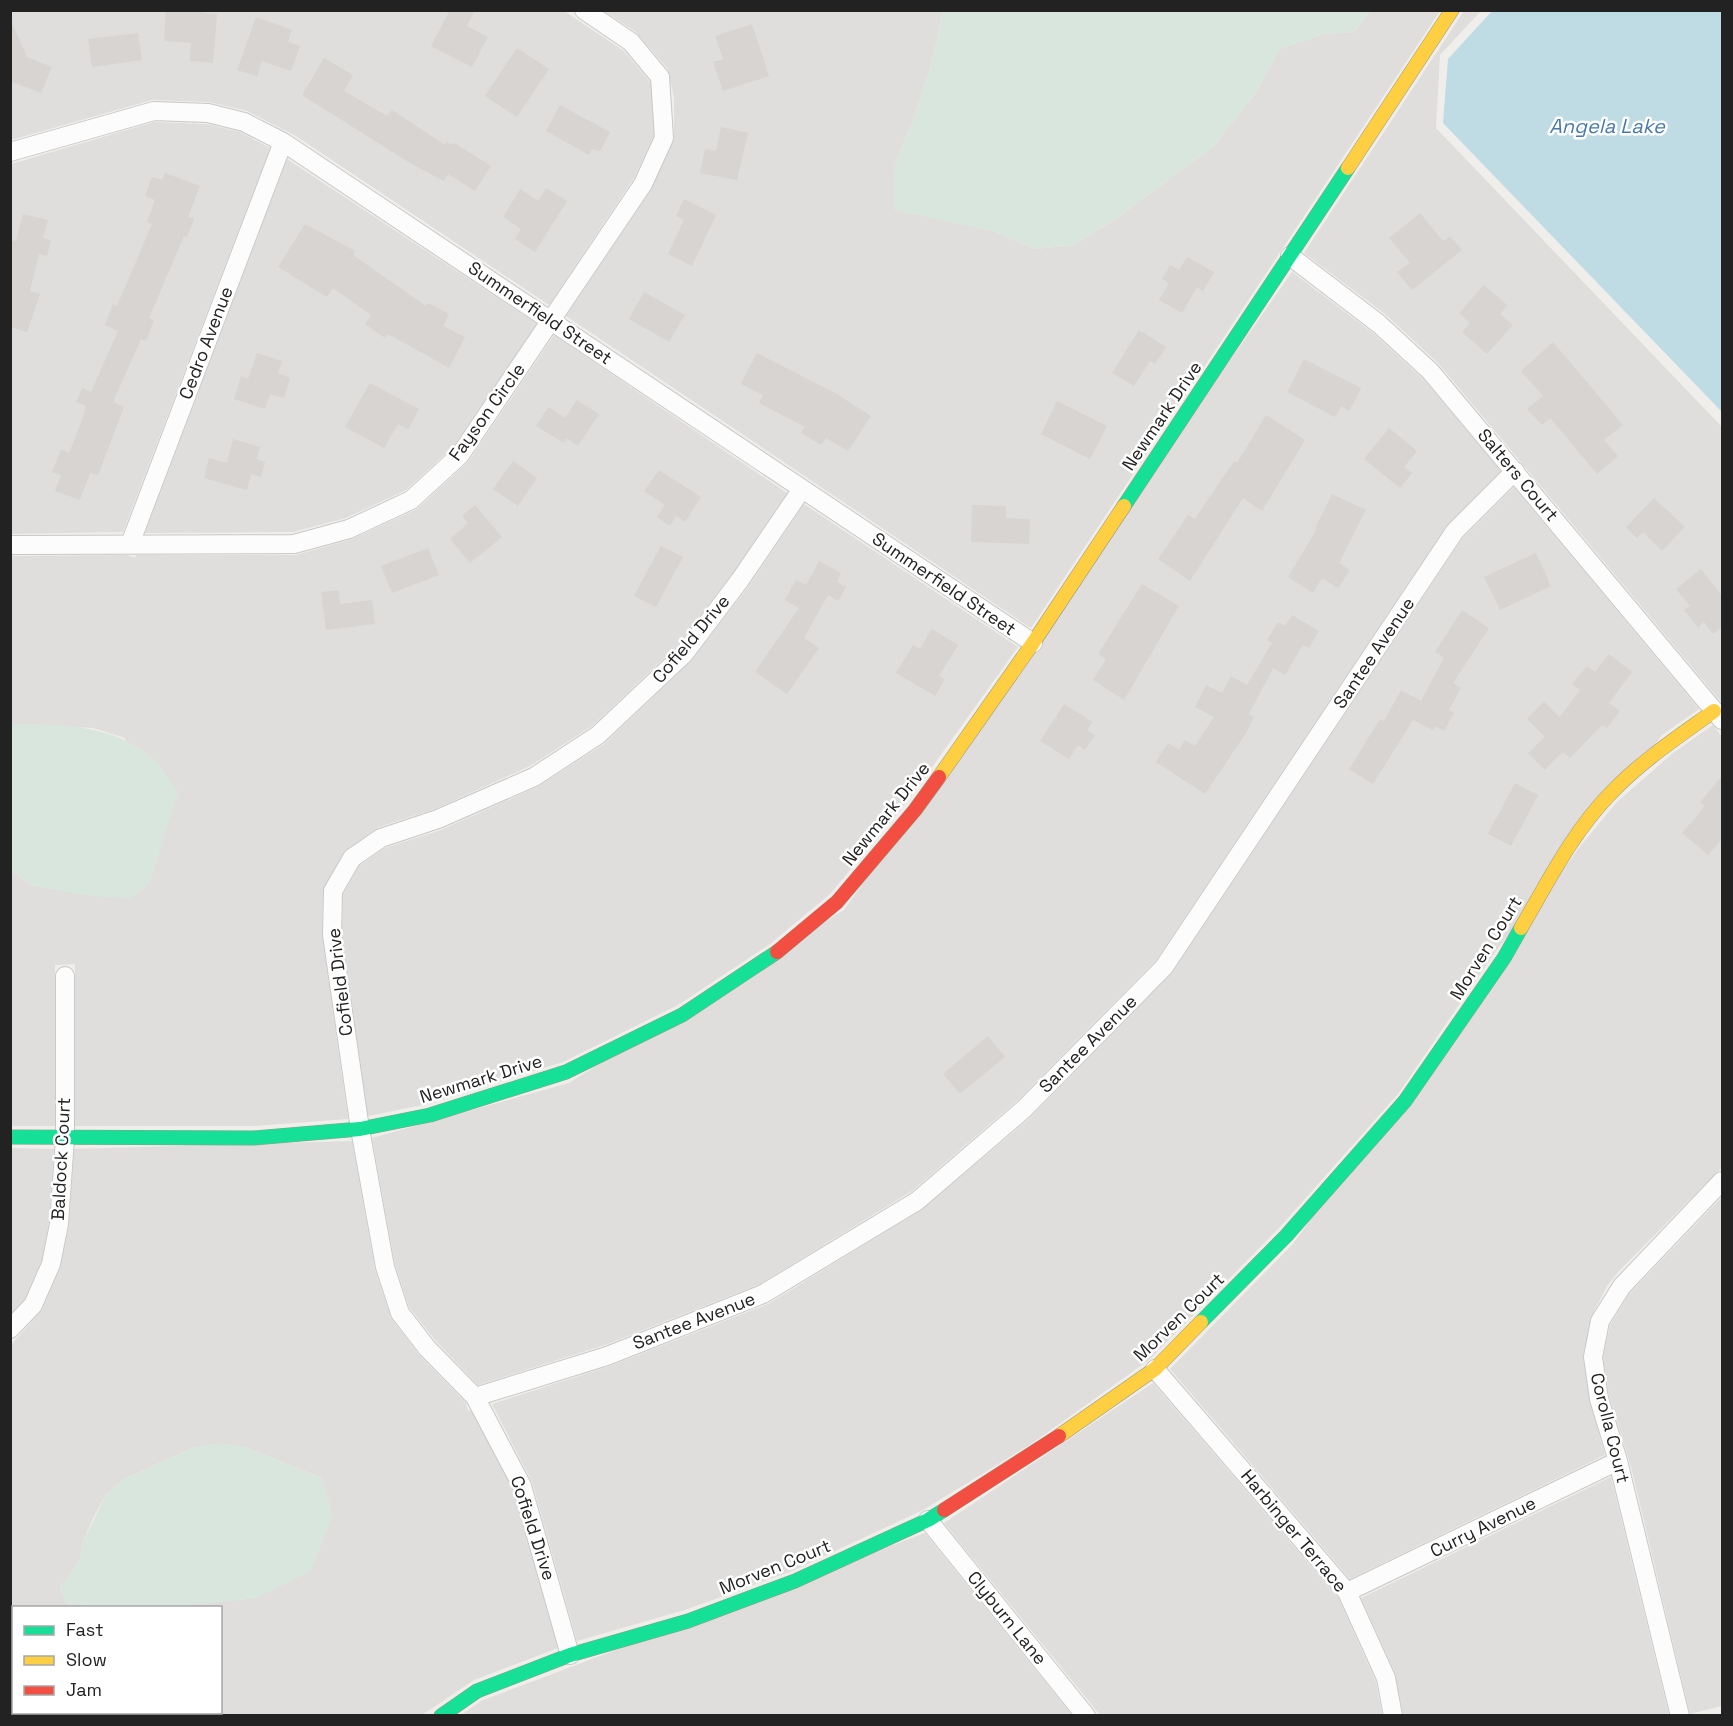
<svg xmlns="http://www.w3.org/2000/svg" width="1733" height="1726" font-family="'Space Grotesk',sans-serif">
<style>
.residential{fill:#dfdedc;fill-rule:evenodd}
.wetland{fill:#d9e6de}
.water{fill:#bfdbe3}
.building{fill:#d7d4d2}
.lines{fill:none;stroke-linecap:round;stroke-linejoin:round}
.street-casing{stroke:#c9c8c7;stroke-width:20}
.fast-casing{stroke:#999a82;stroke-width:15}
.slow-casing{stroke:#999a82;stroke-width:15}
.jam-casing{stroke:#999a82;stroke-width:15}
.street{stroke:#fdfcfc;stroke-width:18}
.fast{stroke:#16e098;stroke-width:14}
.slow{stroke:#ffcf43;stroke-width:14}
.jam{stroke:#f24e42;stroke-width:14}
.labels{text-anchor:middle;stroke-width:5;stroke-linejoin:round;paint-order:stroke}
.street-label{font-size:18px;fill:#222;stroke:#fff}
.water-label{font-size:20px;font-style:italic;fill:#4a7aab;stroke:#fff}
</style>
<rect width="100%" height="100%" fill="#f0eeeb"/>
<!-- residential -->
<path class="residential" d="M 11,11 L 564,11 L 624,51 L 651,83 L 654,136 L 634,178 L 549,305 L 296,136 L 247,111 L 209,102 L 152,100 L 11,140 Z
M 604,11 L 943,11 L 932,61 L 915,115 L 895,164 L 894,209 L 993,231 L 1035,249 L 1074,245 L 1117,218 L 1213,147 L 1257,91 L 1279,49 L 1324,34 L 1354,32 L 1371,11 L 1440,11 L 1031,628 L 566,316 L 651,190 L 674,137 L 674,98 L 668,69 L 636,32 Z
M 1464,11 L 1481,11 L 1440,55 L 1436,128 L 1722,427 L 1722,703 L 1438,363 L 1385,314 L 1304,253 Z
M 154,122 L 207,124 L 240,132 L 270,148 L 123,532 L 11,534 L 11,164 Z
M 287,159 L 537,324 L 453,447 L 406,490 L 346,518 L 293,532 L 145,533 Z
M 1292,272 L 1373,333 L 1423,379 L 1501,471 L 1447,525 L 1157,959 L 1018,1100 L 912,1191 L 760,1284 L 605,1345 L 478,1385 L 435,1340 L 409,1307 L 395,1264 L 372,1138 L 569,1083 L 844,910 Z
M 554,335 L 787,493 L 732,574 L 677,646 L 592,726 L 530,766 L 435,809 L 379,827 L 344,852 L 323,891 L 322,935 L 348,1119 L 253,1126 L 75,1126 L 75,964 L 55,965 L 55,1126 L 11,1126 L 11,870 L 32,886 L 93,894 L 125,738 L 93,728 L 11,724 L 11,556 L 128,555 L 135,558 L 136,555 L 296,555 L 352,539 L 417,509 L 468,462 Z
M 1514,487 L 1699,709 L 1662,735 L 1496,951 L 1398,1094 L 1279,1228 L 1149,1360 L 1031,1444 L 923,1510 L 792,1571 L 685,1610 L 577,1641 L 532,1482 L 492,1404 L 610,1366 L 768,1304 L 921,1210 L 1030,1118 L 1172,973 L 1462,539 Z
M 804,504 L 1018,647 L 907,802 L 830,894 L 770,944 L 678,1005 L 563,1062 L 428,1104 L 368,1116 L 342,934 L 343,894 L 359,866 L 385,848 L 441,830 L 537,787 L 604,744 L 691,661 L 748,587 Z
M 1713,725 L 1722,737 L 1722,1167 L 1619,1271 L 1607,1286 L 1592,1315 L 1583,1355 L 1590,1402 L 1605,1455 L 1350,1579 L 1170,1369 L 1293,1244 L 1578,849 L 1617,802 L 1673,753 Z
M 352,1141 L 375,1270 L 391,1318 L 420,1356 L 466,1403 L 468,1411 L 471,1410 L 492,1447 L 513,1491 L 558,1648 L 474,1680 L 422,1715 L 11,1716 L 11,1345 L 42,1310 L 60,1268 L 69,1226 L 74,1149 ZM 197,1446 L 242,1446 L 322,1478 L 256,1598 L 163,1607 L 220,1608 L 220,1712 L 14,1712 L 14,1608 L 105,1607 L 66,1603 L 60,1588 L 80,1559 L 83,1542 L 93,1518 L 105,1496 L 124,1479 Z
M 11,1148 L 54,1149 L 49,1222 L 42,1260 L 25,1299 L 11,1314 Z
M 1722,1197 L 1722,1706 L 1690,1714 L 1631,1467 L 1609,1396 L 1603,1357 L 1610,1325 L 1629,1294 Z
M 1153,1383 L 1339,1599 L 1376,1682 L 1382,1715 L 1100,1715 L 944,1523 Z
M 1611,1477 L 1669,1715 L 1403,1715 L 1395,1673 L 1361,1598 Z
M 925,1533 L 1072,1715 L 460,1716 L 481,1701 Z"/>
<!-- wetland -->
<path class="wetland" d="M 943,11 L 943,10 L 1371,11 L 1354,32 L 1324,34 L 1279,49 L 1257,91 L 1213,147 L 1117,218 L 1074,245 L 1035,249 L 993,231 L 894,210 L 895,164 L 915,115 L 932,61 Z
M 11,724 C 62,725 111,723 152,758 C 162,767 170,781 178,792 L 150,883 L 130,899 L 85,895 L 32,886 L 11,870 Z
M 219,1443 L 242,1446 L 322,1478 L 333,1515 L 311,1571 L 256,1598 L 163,1608 L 105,1608 L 66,1603 L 60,1588 L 80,1559 L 83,1542 L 105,1496 L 124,1479 L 197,1446 Z"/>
<!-- water -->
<path class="water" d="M 1492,11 L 1722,11 L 1722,412 L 1443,123 L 1448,59 Z"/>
<!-- building -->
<path class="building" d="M 166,10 L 204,10 L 204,13 L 217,14 L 213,63 L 190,61 L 191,43 L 164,41 Z
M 450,10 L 475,10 L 467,26 L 488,37 L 472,67 L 431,46 Z
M 256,17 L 292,30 L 288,42 L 300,46 L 291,71 L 262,61 L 257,76 L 237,70 Z
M 10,19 L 27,57 L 52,67 L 41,93 L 10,81 Z
M 752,24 L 769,76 L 723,91 L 713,62 L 723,59 L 715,36 Z
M 138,33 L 142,60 L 92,67 L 88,39 Z
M 517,48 L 549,69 L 517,117 L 485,96 Z
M 324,58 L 353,75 L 344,91 L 387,116 L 392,110 L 445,145 L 447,142 L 452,145 L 454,143 L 491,166 L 475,191 L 448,174 L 444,181 L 410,163 L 302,95 Z
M 560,105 L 610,132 L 600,151 L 591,149 L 589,155 L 546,131 Z
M 721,127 L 748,133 L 737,180 L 700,173 L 705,149 L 716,151 Z
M 165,173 L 200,186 L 188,217 L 194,219 L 187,237 L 184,236 L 149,318 L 154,320 L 146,341 L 141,339 L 113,402 L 124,407 L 98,475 L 90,473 L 80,500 L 55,491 L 61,475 L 52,472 L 61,449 L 69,453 L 83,417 L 86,406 L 76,402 L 82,388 L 91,392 L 118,331 L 105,325 L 113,304 L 117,306 L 152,224 L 147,222 L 155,200 L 145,196 L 152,177 L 162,180 Z
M 546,188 L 567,201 L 535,252 L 515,239 L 521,229 L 503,217 L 520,189 L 538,201 Z
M 684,199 L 716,215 L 692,266 L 668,254 L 684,220 L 676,216 Z
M 1420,213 L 1443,241 L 1450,236 L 1462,250 L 1412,290 L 1397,272 L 1410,263 L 1389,238 Z
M 23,214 L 48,220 L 43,238 L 51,240 L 47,256 L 39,254 L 30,291 L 40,294 L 27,332 L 10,327 L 10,240 L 16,241 Z
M 305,224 L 355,251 L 353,255 L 426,306 L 428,303 L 449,314 L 443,326 L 465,337 L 449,368 L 388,334 L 385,338 L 365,324 L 371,315 L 333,288 L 327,297 L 278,267 Z
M 1187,257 L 1214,272 L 1203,291 L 1197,287 L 1182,313 L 1159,300 L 1169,283 L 1162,279 L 1170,265 L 1179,270 Z
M 1484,285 L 1507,305 L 1500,314 L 1513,325 L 1487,354 L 1462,332 L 1470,323 L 1459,313 Z
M 644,292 L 685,315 L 669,342 L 629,319 Z
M 1139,330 L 1166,347 L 1155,364 L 1150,361 L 1134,386 L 1112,373 Z
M 1553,342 L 1623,425 L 1604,440 L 1618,456 L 1597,474 L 1550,418 L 1542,425 L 1527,409 L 1543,396 L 1521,371 Z
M 257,353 L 282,361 L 278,373 L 290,378 L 284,398 L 270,394 L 265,409 L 234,399 L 241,376 L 248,379 Z
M 757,353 L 835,393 L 871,416 L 848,451 L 826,438 L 821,445 L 801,433 L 805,427 L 759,403 L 763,395 L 741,384 Z
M 1304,359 L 1361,388 L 1349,411 L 1341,406 L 1335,417 L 1287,392 Z
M 370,383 L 419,409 L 408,429 L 398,424 L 384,448 L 345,427 Z
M 577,400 L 599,414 L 578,446 L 566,438 L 564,443 L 536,426 L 548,407 L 565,418 Z
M 1057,401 L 1107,426 L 1090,459 L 1041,434 Z
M 1266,415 L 1305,440 L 1262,511 L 1243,498 L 1190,581 L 1158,559 L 1188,515 L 1195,519 L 1234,461 L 1237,463 Z
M 1389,428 L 1417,451 L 1404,467 L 1412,473 L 1400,488 L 1364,459 Z
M 233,439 L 260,447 L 257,459 L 265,462 L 261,477 L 251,474 L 247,490 L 204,478 L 209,458 L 227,463 Z
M 513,461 L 537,478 L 518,506 L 493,489 Z
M 659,470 L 701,497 L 685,522 L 676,516 L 670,526 L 657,517 L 665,505 L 644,491 Z
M 1332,494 L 1366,510 L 1339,563 L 1350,570 L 1338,588 L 1322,578 L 1313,593 L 1288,577 L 1317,529 L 1315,528 Z
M 1654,498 L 1685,527 L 1662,551 L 1643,532 L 1637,538 L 1626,527 Z
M 475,505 L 502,537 L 470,563 L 450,539 L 468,523 L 462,516 Z
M 972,505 L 1006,506 L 1006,518 L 1030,519 L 1029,544 L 971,542 Z
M 661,546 L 683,557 L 656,607 L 634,596 Z
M 428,548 L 439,575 L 392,593 L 381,566 Z
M 1536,553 L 1551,586 L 1500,610 L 1484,577 Z
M 819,561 L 841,573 L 837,582 L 846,587 L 838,601 L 828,595 L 804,638 L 819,648 L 787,694 L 755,672 L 799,608 L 785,600 L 796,580 L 806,585 Z
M 1701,569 L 1722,596 L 1722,627 L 1713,634 L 1704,622 L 1698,627 L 1684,610 L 1690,606 L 1676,589 Z
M 1142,584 L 1179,606 L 1124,700 L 1093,680 L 1106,659 L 1098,654 Z
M 339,590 L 340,604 L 372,600 L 375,624 L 326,630 L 321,592 Z
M 1462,610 L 1489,628 L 1453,683 L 1461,688 L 1449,710 L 1454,713 L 1444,731 L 1435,726 L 1433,730 L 1413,720 L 1373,784 L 1349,769 L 1380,719 L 1384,721 L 1401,690 L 1421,701 L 1444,658 L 1435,652 Z
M 1292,615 L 1319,631 L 1309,648 L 1303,645 L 1285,675 L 1273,668 L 1249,714 L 1254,717 L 1246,733 L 1205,794 L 1156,762 L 1168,743 L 1179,750 L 1185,740 L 1195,746 L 1214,717 L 1195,707 L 1206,685 L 1222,693 L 1231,676 L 1247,685 L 1272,643 L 1267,640 L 1278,622 L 1285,626 Z
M 932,629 L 958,645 L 939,676 L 945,679 L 935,696 L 896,673 L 913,645 L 920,649 Z
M 1609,654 L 1632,672 L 1609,703 L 1620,711 L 1607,728 L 1602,725 L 1570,758 L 1563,752 L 1545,770 L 1528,753 L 1545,737 L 1527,719 L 1544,701 L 1560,717 L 1580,690 L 1572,684 L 1587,666 L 1595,672 Z
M 1064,704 L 1093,722 L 1087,730 L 1095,735 L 1085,750 L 1078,745 L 1069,759 L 1040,741 Z
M 1722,776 L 1722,839 L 1708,855 L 1682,833 L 1705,806 L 1700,802 Z
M 1515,783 L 1538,795 L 1511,846 L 1488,834 Z
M 988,1036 L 1005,1057 L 960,1094 L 943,1074 Z"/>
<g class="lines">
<defs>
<path id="street" d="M 10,152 L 154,111 L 208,113 L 244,122 L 283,142 L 1033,643
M 1290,256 L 1379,324 L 1430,371 L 1722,720
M 130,544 L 283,142
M 10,545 L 294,544 L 349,529 L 411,500 L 460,455 L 643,184 L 664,138 L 660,77 L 631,42 L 584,10
M 10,1329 L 33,1305 L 51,1264 L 59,1224 L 65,1138 L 65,976
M 1155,1369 L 1347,1592 L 1386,1678 L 1393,1716
M 475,1397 L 607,1356 L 763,1294 L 917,1201 L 1024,1109 L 1164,967 L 1455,531 L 1515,471
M 928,1520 L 1086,1716
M 1347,1592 L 1618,1461
M 570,1655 L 522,1486 L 475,1397 L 427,1348 L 400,1313 L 385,1267 L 360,1129 L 332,935 L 333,891 L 352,858 L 381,838 L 438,819 L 534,777 L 598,735 L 684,654 L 740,580 L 802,489
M 1680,1716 L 1618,1461 L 1599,1399 L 1593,1357 L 1600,1321 L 1622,1286 L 1722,1181"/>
<path id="fast" d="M 1124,506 L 1348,168
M 10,1137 L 253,1138 L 360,1129 L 430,1115 L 566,1072 L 682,1015 L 777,952
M 1201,1322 L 1286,1236 L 1405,1101 L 1504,958 L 1521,928
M 441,1716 L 477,1691 L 570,1655 L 688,1621 L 795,1581 L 928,1520 L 944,1510"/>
<path id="slow" d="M 1348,168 L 1452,10
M 939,777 L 1033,643 L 1124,506
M 1521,928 C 1548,882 1572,833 1610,794 C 1640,762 1678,737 1714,711
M 1059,1436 L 1155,1369 L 1201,1322"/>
<path id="jam" d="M 777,952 L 837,902 L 915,810 L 939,777
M 944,1510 L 1059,1436"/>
</defs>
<!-- street casing -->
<use href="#street" class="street-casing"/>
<!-- fast casing -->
<use href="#fast" class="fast-casing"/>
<!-- slow casing -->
<use href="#slow" class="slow-casing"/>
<!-- jam casing -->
<use href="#jam" class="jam-casing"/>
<!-- street -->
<use href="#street" class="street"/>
<!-- fast -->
<use href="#fast" class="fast"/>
<!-- slow -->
<use href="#slow" class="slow"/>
<!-- jam -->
<use href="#jam" class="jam"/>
</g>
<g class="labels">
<!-- street labels -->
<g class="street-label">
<text transform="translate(540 313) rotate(34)" y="6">Summerfield Street</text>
<text transform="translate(206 343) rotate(-69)" y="6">Cedro Avenue</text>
<text transform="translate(487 412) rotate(-54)" y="6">Fayson Circle</text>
<text transform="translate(1162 416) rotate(-56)" y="6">Newmark Drive</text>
<text transform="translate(1518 475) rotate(50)" y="6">Salters Court</text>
<text transform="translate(944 584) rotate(34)" y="6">Summerfield Street</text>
<text transform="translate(691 639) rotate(-50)" y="6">Cofield Drive</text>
<text transform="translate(1374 653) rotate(-56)" y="6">Santee Avenue</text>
<text transform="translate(886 814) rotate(-51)" y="6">Newmark Drive</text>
<text transform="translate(1486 948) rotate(-58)" y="6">Morven Court</text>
<text transform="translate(340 982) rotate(-97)" y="6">Cofield Drive</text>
<text transform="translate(1088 1044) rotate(-45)" y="6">Santee Avenue</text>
<text transform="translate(481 1079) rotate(-17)" y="6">Newmark Drive</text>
<text transform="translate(61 1159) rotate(-87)" y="6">Baldock Court</text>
<text transform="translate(1179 1317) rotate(-44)" y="6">Morven Court</text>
<text transform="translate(694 1321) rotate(-21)" y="6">Santee Avenue</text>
<text transform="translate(1610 1428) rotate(76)" y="6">Corolla Court</text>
<text transform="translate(1483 1527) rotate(-26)" y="6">Curry Avenue</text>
<text transform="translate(533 1528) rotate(72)" y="6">Cofield Drive</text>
<text transform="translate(1294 1531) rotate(50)" y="6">Harbinger Terrace</text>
<text transform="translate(775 1567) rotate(-22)" y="6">Morven Court</text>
<text transform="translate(1007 1618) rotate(51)" y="6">Clyburn Lane</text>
</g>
<!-- water labels -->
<g class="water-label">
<text x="1607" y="133">Angela Lake</text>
</g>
</g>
<!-- border -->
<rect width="1733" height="1726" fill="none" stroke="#222222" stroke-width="24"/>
<!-- legend -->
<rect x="12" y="1606" width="210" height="108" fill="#ffffff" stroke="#a7a7a7" stroke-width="1.5"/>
<rect x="24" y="1626" width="30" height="9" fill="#16e098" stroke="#a7a7a7" stroke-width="1.5"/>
<text x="66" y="1636" font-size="18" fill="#222222">Fast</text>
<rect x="24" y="1656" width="30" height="9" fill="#ffcf43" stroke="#a7a7a7" stroke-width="1.5"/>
<text x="66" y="1666" font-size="18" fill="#222222">Slow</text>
<rect x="24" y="1686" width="30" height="9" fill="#f24e42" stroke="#a7a7a7" stroke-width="1.5"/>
<text x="66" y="1696" font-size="18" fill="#222222">Jam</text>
</svg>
